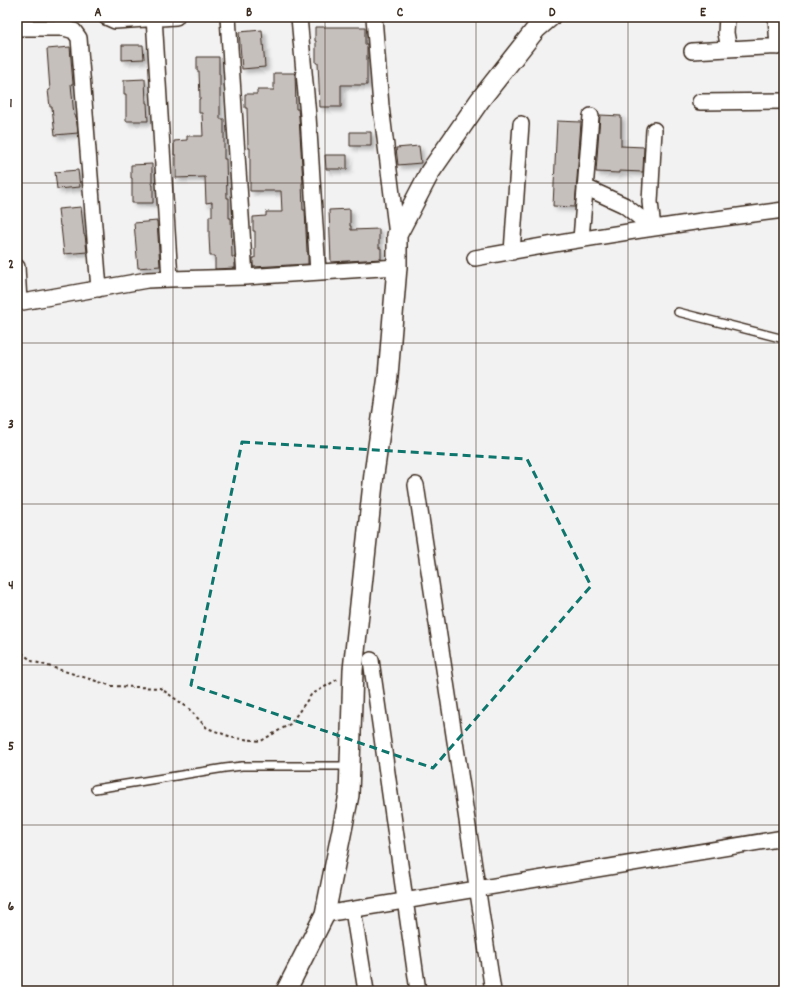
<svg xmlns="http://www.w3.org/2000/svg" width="801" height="1008" font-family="Dekko,sans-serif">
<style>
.building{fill:#c6c0bd;stroke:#3b2a1e;filter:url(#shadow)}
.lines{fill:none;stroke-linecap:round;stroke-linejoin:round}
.service-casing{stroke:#3b2a1e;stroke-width:10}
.minor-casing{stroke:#3b2a1e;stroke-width:18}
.tertiary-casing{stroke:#3b2a1e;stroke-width:22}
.path{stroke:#3b2a1e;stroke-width:2;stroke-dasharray:3 3;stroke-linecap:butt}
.service{stroke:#fff;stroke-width:7}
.minor{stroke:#fff;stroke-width:15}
.tertiary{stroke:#fff;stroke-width:19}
.marked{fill:none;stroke:#0f766e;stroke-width:3;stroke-dasharray:8 5;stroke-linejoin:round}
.grid{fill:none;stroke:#3b2a1e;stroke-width:1;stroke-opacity:0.55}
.neatline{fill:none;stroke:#3b2a1e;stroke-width:1.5}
.grid-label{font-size:13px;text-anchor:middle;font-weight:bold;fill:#3b2a1e}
</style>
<defs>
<filter id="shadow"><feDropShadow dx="3.5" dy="3.5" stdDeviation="2" flood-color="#0004"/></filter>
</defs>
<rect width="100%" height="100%" fill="#f3f2f2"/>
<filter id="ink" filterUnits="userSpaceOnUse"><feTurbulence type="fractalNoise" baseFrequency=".025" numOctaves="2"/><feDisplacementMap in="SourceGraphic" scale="8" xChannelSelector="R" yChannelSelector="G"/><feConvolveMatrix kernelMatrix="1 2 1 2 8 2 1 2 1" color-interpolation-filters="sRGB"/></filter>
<g filter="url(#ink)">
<!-- building -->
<path class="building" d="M 315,27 L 365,27 L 365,44 L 367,44 L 367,85 L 341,85 L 341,107 L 320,107 L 318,63 L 316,63 L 316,41 L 315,41 Z
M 262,30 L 265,67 L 242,69 L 239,32 Z
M 122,45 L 143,45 L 144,59 L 122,60 Z
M 70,47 L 73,84 L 71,84 L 74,116 L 76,116 L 78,133 L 55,135 L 52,107 L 50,107 L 48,90 L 50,90 L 47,49 Z
M 197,57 L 219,57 L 219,74 L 220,74 L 220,119 L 224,119 L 224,159 L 226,159 L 227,198 L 229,198 L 229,218 L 231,218 L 232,257 L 235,257 L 235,268 L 215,269 L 215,256 L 210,256 L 209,236 L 209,216 L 212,216 L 212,202 L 206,203 L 205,177 L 176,178 L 176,155 L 174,155 L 174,141 L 187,140 L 187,136 L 203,136 L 202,113 L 199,113 L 199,99 L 200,99 L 199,71 L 197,71 Z
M 274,73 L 295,73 L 296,109 L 298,109 L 299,117 L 303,183 L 302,183 L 303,210 L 305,210 L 307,252 L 308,252 L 308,264 L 253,267 L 253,258 L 255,258 L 255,231 L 253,231 L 253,217 L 266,216 L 266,212 L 282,212 L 281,191 L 250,191 L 250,148 L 248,148 L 247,108 L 245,108 L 245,94 L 257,94 L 257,90 L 274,90 Z
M 145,79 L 146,103 L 147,103 L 148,121 L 126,121 L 126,94 L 124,94 L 124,80 Z
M 600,115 L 621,116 L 621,146 L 644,147 L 643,172 L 619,171 L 619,173 L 596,172 Z
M 557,121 L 581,122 L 575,207 L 553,206 Z
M 350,132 L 371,132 L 371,146 L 350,146 Z
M 419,146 L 421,163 L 398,165 L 396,148 Z
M 325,155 L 347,155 L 347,169 L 326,169 Z
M 152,164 L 152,185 L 153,185 L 153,203 L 132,203 L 132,178 L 131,178 L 131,165 Z
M 78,170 L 80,187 L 57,189 L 55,172 Z
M 81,207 L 84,235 L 85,235 L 87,252 L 64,254 L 61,226 L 60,226 L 58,209 Z
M 350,209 L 350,226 L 351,226 L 351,230 L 379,229 L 379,248 L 381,248 L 381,259 L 331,262 L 329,210 Z
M 157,221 L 160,266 L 138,268 L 134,223 Z"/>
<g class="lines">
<defs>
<path id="service" d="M 678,312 L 784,339
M 95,789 L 225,768 L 242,766 L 350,766"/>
<path id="minor" d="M 106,17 L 115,21 L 176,17
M 154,17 L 170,279
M 228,17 L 245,277
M 299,17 L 308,116 L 318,272
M 374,17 L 381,106 L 397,235
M 727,17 L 726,33 L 729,49
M 776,17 L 778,47
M 17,28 L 64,28 L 74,31 L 79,38 L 99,289
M 692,51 L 784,46
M 700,102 L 784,101
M 585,187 L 624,205 L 653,228
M 653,228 L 650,202 L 654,130
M 581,239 L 591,116
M 512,252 L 521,124
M 475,258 C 578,239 681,223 784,210
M 17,267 L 19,302
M 17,303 L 147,280 L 170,279 L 245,277 L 397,267
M 416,485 L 493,991
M 371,660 L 418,991
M 353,910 L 366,991
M 325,914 L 784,838"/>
<path id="tertiary" d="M 286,991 L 325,914 L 349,795 L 353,670 L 374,474 L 388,376 L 397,267 L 397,235 L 430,172 L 480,100 L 536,29 L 550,17"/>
</defs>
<!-- service casing -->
<use href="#service" class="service-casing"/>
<!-- minor casing -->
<use href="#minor" class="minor-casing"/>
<!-- tertiary casing -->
<use href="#tertiary" class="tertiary-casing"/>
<!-- path -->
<path class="path" d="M 17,649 L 32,661 L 112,686 L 160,688 L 187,707 L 207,728 L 234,738 L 261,741 L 290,724 L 311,695 L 338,679"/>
<!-- service -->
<use href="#service" class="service"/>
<!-- minor -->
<use href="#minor" class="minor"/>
<!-- tertiary -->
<use href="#tertiary" class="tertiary"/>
</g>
</g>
<!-- marked area -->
<path class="marked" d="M 242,442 L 527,459 L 591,586 L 433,768 L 191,685 Z"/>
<!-- grid -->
<path class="grid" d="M 173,17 L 173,991M 325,17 L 325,991M 476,17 L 476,991M 628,17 L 628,991M 17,183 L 784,183M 17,343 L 784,343M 17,504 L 784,504M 17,665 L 784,665M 17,825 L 784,825"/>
<!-- margin -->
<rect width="801" height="1008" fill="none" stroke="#fff" stroke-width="44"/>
<rect x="22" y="22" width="757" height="964" class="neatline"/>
<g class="grid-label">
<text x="98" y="16">A</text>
<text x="249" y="16">B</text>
<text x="400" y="16">C</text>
<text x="552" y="16">D</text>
<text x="703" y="16">E</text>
<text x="11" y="107">1</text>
<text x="11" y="268">2</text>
<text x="11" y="428">3</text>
<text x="11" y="589">4</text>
<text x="11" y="750">5</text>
<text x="11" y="910">6</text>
</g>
</svg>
